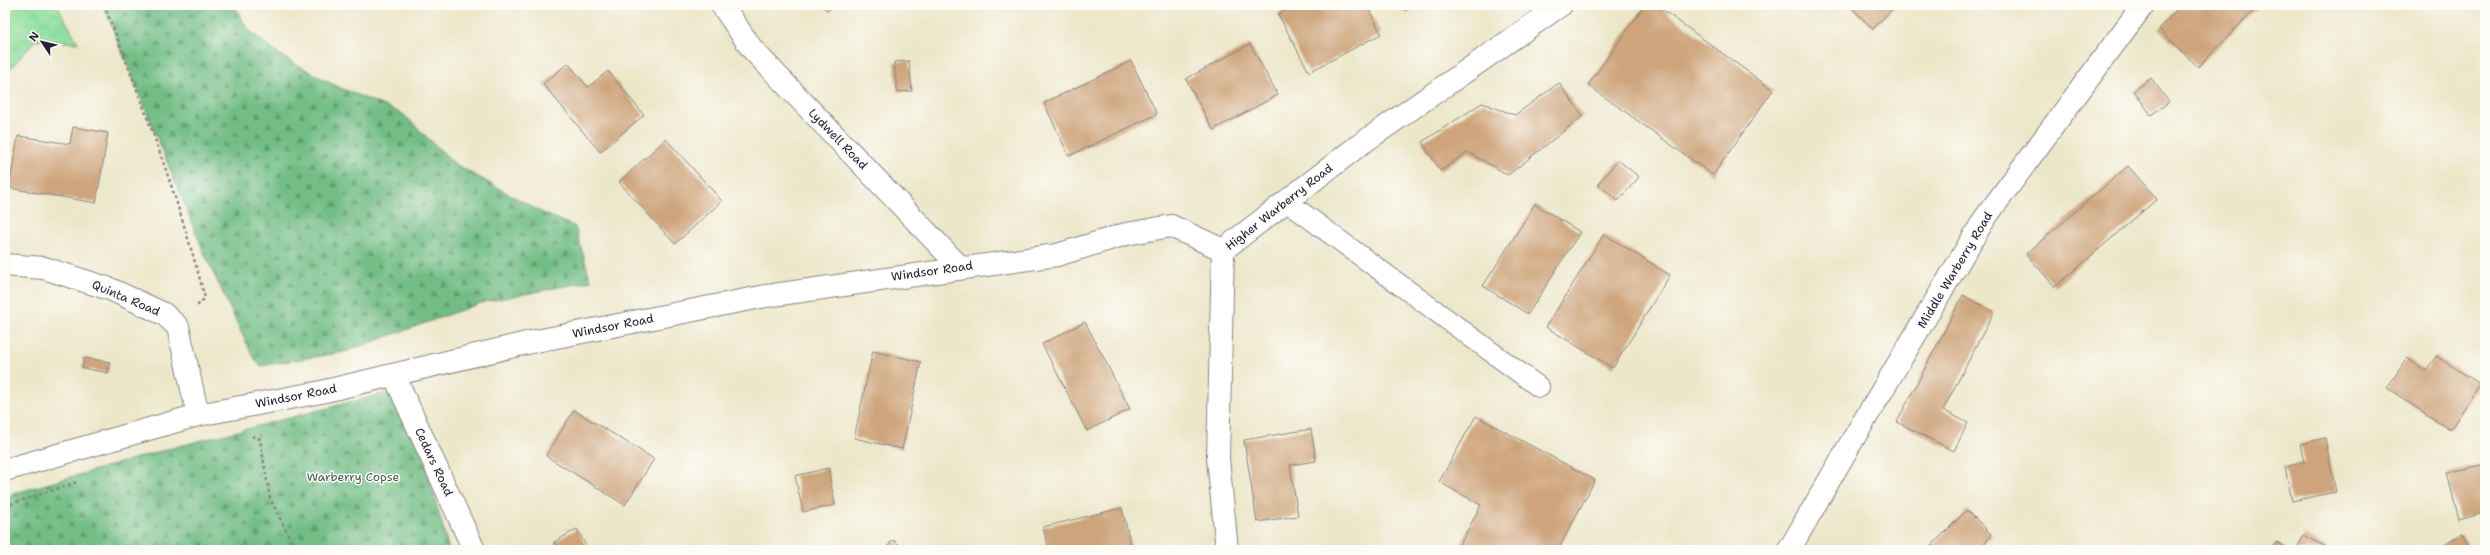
<svg xmlns="http://www.w3.org/2000/svg" width="2490" height="555" font-family="'Shantell Sans',sans-serif">
<style>
.forest{fill:url(#forest-firs);stroke:#4a7060}
.park{fill:url(#park-crowns);stroke:#58806c}
.building{fill:#cea47b}
.lines{fill:none;stroke-linecap:round;stroke-linejoin:round}
.service-casing{stroke:#888482;stroke-width:22}
.minor-casing{stroke:#888482;stroke-width:24}
.tertiary-casing{stroke:#888482;stroke-width:24}
.path{stroke:#888482;stroke-width:2.5;stroke-dasharray:3 3;stroke-linecap:butt}
.service{stroke:#fff;stroke-width:20}
.minor{stroke:#fff;stroke-width:22}
.tertiary{stroke:#fff;stroke-width:22}
.labels{text-anchor:middle;stroke-width:3;stroke-linejoin:round;paint-order:stroke}
.street-label{font-size:12px;fill:#22223b;stroke:#fdfcf7}
.park-label{font-size:12px;fill:#425a59;stroke:#fdfcf7}
</style>
<defs>
<pattern id="forest-firs" width="22" height="20" patternUnits="userSpaceOnUse"><rect width="22" height="20" fill="#72bd85"/><path d="M5 1l3.5 6h-7zM16 11l3.5 6h-7z" fill="#5d996e"/></pattern>
<pattern id="park-crowns" width="20" height="18" patternUnits="userSpaceOnUse"><rect width="20" height="18" fill="#8dde9e"/><path d="M2 6a3 3 0 1 1 6 0M12 15a3 3 0 1 1 6 0" fill="none" stroke="#79be89"/></pattern>
</defs>
<rect width="100%" height="100%" fill="#fdfcf7"/>
<filter id="ink" filterUnits="userSpaceOnUse"><feTurbulence type="fractalNoise" baseFrequency=".025" numOctaves="2"/><feDisplacementMap in="SourceGraphic" scale="8" xChannelSelector="R" yChannelSelector="G"/><feConvolveMatrix kernelMatrix="1 2 1 2 8 2 1 2 1" color-interpolation-filters="sRGB"/></filter>
<filter id="wash" filterUnits="userSpaceOnUse"><feTurbulence type="fractalNoise" baseFrequency=".012" numOctaves="4" result="noise"/><feDisplacementMap in="SourceGraphic" scale="16" xChannelSelector="R" yChannelSelector="G"/><feGaussianBlur stdDeviation="0.9" result="paint"/><feColorMatrix in="noise" values="0 0 0 0 0 0 0 0 0 0 0 0 0 0 0 0 0 1.4 0 .05"/><feComposite in="paint" operator="in"/></filter>
<g filter="url(#wash)">
<rect width="100%" height="100%" fill="#ede7ca"/>
<!-- forest -->
<path class="forest" d="M 103,5 L 234,5 L 247,28 L 278,54 L 336,86 L 403,114 L 455,164 L 543,213 L 575,227 L 591,281 L 484,302 L 344,352 L 260,366 L 252,355 L 205,255 Z
M 405,388 L 449,550 L 5,550 L 5,496 L 168,449 Z"/>
<!-- park -->
<path class="park" d="M 5,5 L 57,5 L 78,43 L 36,40 L 5,74 Z"/>
<g id="blocks">
<!-- building -->
<path class="building" d="M 823,5 L 836,5 L 827,11 Z
M 1295,5 L 1367,5 L 1381,34 L 1309,72 L 1278,14 Z
M 1402,5 L 1416,5 L 1405,11 Z
M 1645,5 L 1656,5 L 1773,90 L 1713,175 L 1588,85 Z
M 1849,5 L 1896,5 L 1873,29 Z
M 2181,5 L 2259,5 L 2198,67 L 2159,29 Z
M 1250,44 L 1278,95 L 1213,130 L 1186,79 Z
M 909,61 L 912,91 L 897,92 L 894,62 Z
M 1131,61 L 1157,114 L 1069,156 L 1044,103 Z
M 568,63 L 588,87 L 608,71 L 644,115 L 600,152 L 543,84 Z
M 2151,78 L 2169,102 L 2151,115 L 2134,91 Z
M 1559,83 L 1583,116 L 1508,175 L 1468,152 L 1440,171 L 1422,142 L 1482,103 L 1515,115 Z
M 73,127 L 108,133 L 96,203 L 9,188 L 18,136 L 70,144 Z
M 666,139 L 722,201 L 675,244 L 619,182 Z
M 1618,160 L 1639,177 L 1618,201 L 1598,184 Z
M 2128,166 L 2157,199 L 2055,287 L 2026,254 Z
M 1535,204 L 1580,232 L 1528,314 L 1483,286 Z
M 1604,234 L 1670,275 L 1613,368 L 1546,327 Z
M 1963,295 L 1994,312 L 1943,410 L 1968,423 L 1954,451 L 1897,422 Z
M 1085,322 L 1130,409 L 1087,431 L 1042,344 Z
M 873,351 L 921,362 L 902,449 L 854,438 Z
M 2436,356 L 2480,384 L 2450,430 L 2387,388 L 2407,358 L 2426,371 Z
M 84,358 L 110,362 L 108,373 L 82,368 Z
M 574,410 L 654,459 L 625,505 L 546,456 Z
M 1476,416 L 1595,480 L 1558,550 L 1457,550 L 1481,505 L 1439,482 Z
M 1311,429 L 1316,461 L 1290,465 L 1298,516 L 1257,522 L 1244,440 Z
M 2325,438 L 2336,492 L 2292,501 L 2285,467 L 2304,462 L 2300,444 Z
M 2485,464 L 2485,512 L 2459,519 L 2447,473 Z
M 828,468 L 835,505 L 803,512 L 795,476 Z
M 1122,508 L 1132,550 L 1049,550 L 1043,527 Z
M 1967,510 L 1992,535 L 1978,550 L 1927,550 Z
M 577,529 L 588,550 L 558,550 L 554,542 Z
M 2462,534 L 2470,550 L 2434,550 Z
M 2304,535 L 2326,547 L 2324,550 L 2296,550 Z
M 893,540 L 906,550 L 885,550 Z
M 2276,542 L 2291,550 L 2272,550 Z"/>
</g>
</g>
<g filter="url(#ink)">
<use href="#blocks" fill-opacity="0" stroke="#888482" stroke-width="1"/>
<g class="lines">
<defs>
<path id="service" d="M 1286,201 L 1539,387"/>
<path id="minor" d="M 722,5 L 752,49 L 960,267
M 1223,250 L 1218,458 L 1227,550
M 5,265 L 44,268 L 110,289 L 164,314 L 178,327 L 198,415
M 394,375 L 474,550
M 1789,550 L 1849,446 L 1985,218 L 2143,5"/>
<path id="tertiary" d="M 5,470 L 198,415 L 321,392 L 531,342 L 766,296 L 1057,255 L 1126,234 L 1171,226 L 1223,250 L 1358,146 L 1561,5"/>
</defs>
<!-- service casing -->
<use href="#service" class="service-casing"/>
<!-- minor casing -->
<use href="#minor" class="minor-casing"/>
<!-- tertiary casing -->
<use href="#tertiary" class="tertiary-casing"/>
<!-- path -->
<path class="path" d="M 104,5 C 143,102 178,197 205,298 L 197,306
M 252,436 L 260,439 L 270,498 L 293,545 L 298,550
M 5,506 L 77,482"/>
<!-- service -->
<use href="#service" class="service"/>
<!-- minor -->
<use href="#minor" class="minor"/>
<!-- tertiary -->
<use href="#tertiary" class="tertiary"/>
</g>
</g>
<g class="labels">
<!-- street labels -->
<g class="street-label">
<text transform="translate(838 139) rotate(46)" y="4">Lydwell Road</text>
<text transform="translate(1279 207) rotate(-38)" y="4">Higher Warberry Road</text>
<text transform="translate(1955 270) rotate(-59)" y="4">Middle Warberry Road</text>
<text transform="translate(932 271) rotate(-8)" y="4">Windsor Road</text>
<text transform="translate(126 298) rotate(23)" y="4">Quinta Road</text>
<text transform="translate(613 326) rotate(-11)" y="4">Windsor Road</text>
<text transform="translate(296 396) rotate(-11)" y="4">Windsor Road</text>
<text transform="translate(434 462) rotate(65)" y="4">Cedars Road</text>
</g>
<!-- park labels -->
<g class="park-label">
<text x="353" y="481">Warberry Copse</text>
</g>
</g>
<!-- margin -->
<rect width="2490" height="555" fill="none" stroke="#fdfcf7" stroke-width="20"/>
<!-- north arrow -->
<g transform="translate(42 42) rotate(305)" stroke="#fdfcf7" stroke-width="3" paint-order="stroke">
<path d="M0-3L7 15L0 10L-7 15Z" fill="#22223b"/>
<text y="-6" font-size="11" font-weight="bold" text-anchor="middle" fill="#22223b">N</text>
</g>
</svg>
